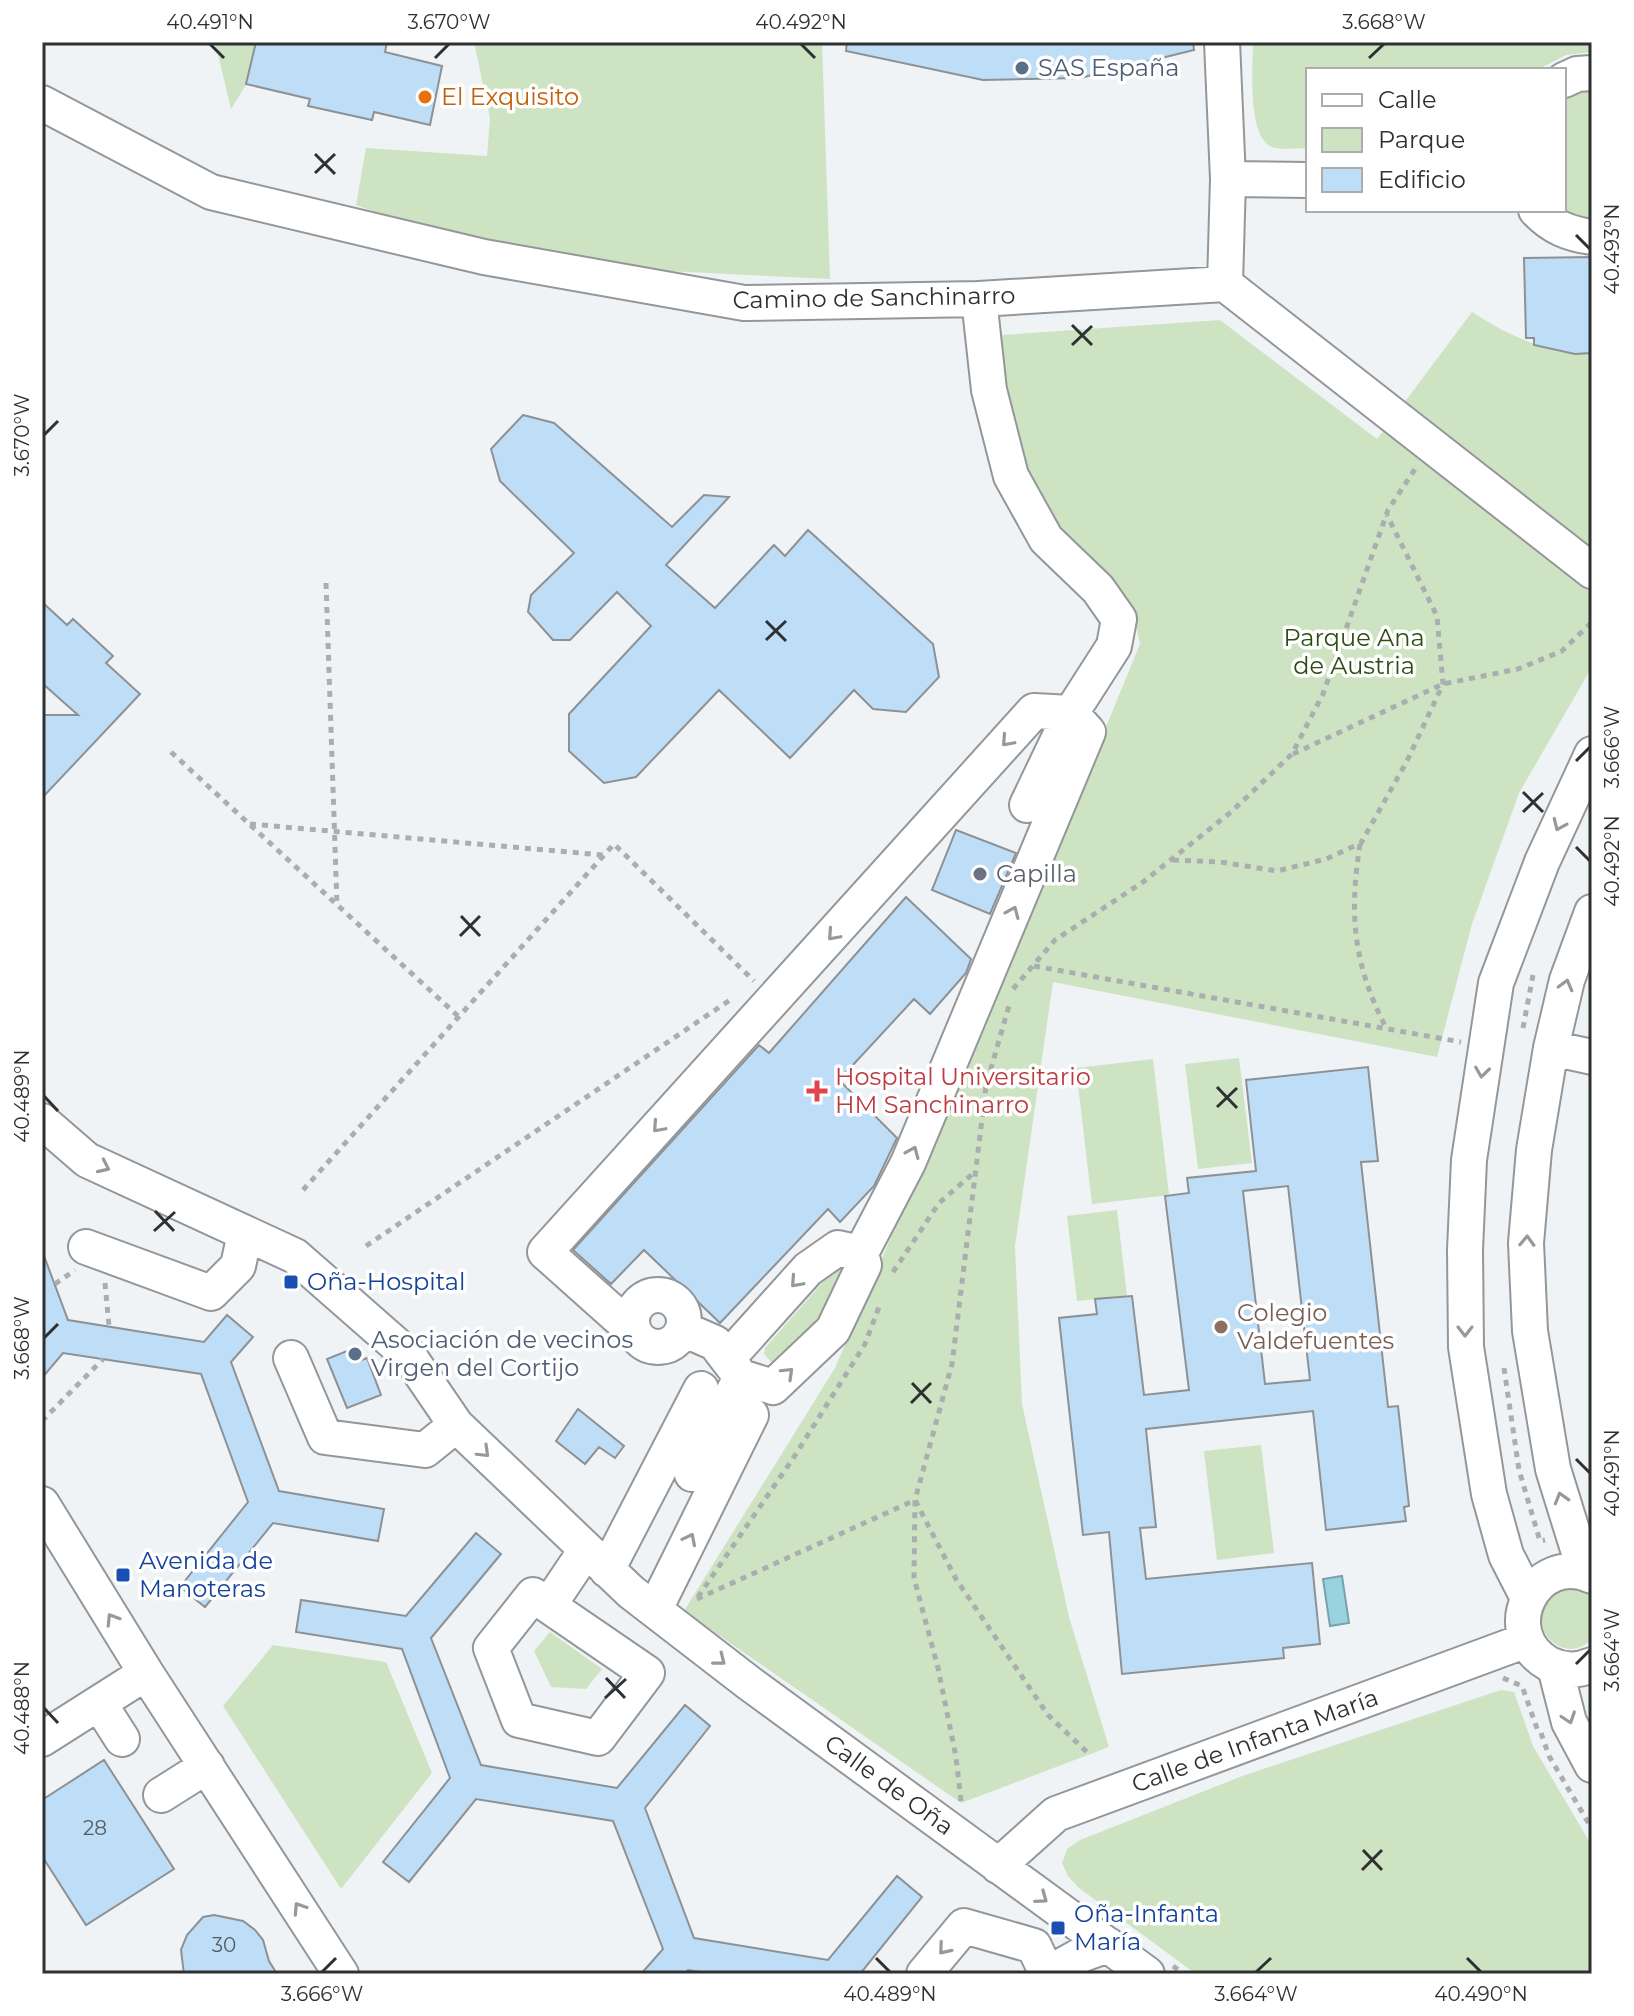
<svg xmlns="http://www.w3.org/2000/svg" width="1634" height="2016" font-family="Montserrat,sans-serif">
<style>
.green{fill:#cee3c2}
.water{fill:#99d3df;stroke:#79a2ab;stroke-width:2}
.building{fill:#bedef8;stroke:#8e9194;stroke-width:2;fill-rule:evenodd}
.lines{fill:none;stroke-linecap:round;stroke-linejoin:round}
.minor-casing{stroke:#94979a;stroke-width:38}
.path{stroke:#abaeb0;stroke-width:5;stroke-dasharray:6 6;stroke-linecap:butt}
.minor{stroke:#fff;stroke-width:34}
.oneway{stroke:#979898}
.ticks{fill:none;stroke:#2f3031;stroke-width:3}
.service-dot{fill:#5c6f8a;stroke:#fff;stroke-width:3}
.food-dot{fill:#e8710a;stroke:#fff;stroke-width:3}
.worship-dot{fill:#6b7280;stroke:#fff;stroke-width:3}
.health-dot{fill:#e0444e;stroke:#fff;stroke-width:3}
.transit-dot{fill:#1a4fb4;stroke:#fff;stroke-width:3}
.education-dot{fill:#8d6e63;stroke:#fff;stroke-width:3}
.labels{text-anchor:middle;stroke-width:7;stroke-linejoin:round;paint-order:stroke}
.number-label{font-size:20px;fill:#535c63}
.service-label{font-size:24px;fill:#4e5e75;stroke:#fff;text-anchor:start}
.food-label{font-size:24px;fill:#c56008;stroke:#fff;text-anchor:start}
.street-label{font-size:24px;fill:#2f3031;stroke:#fff}
.park-label{font-size:24px;fill:#2d4d14;stroke:#fff}
.worship-label{font-size:24px;fill:#5b616d;stroke:#fff;text-anchor:start}
.health-label{font-size:24px;fill:#be3a42;stroke:#fff;text-anchor:start}
.transit-label{font-size:24px;fill:#164399;stroke:#fff;text-anchor:start}
.education-label{font-size:24px;fill:#785e54;stroke:#fff;text-anchor:start}
.neatline{fill:none;stroke:#2f3031;stroke-width:3}
.ticks-label{font-size:20px;text-anchor:middle;fill:#2f3031}
</style>
<rect width="100%" height="100%" fill="#eff3f6"/>
<!-- green -->
<path class="green" d="M 215,42 L 256,42 L 246,85 L 231,109 Z
M 474,42 L 822,42 L 830,279 L 647,270 L 422,229 L 356,205 L 366,148 L 487,156 L 490,118 Z
M 1253,42 L 1592,42 L 1592,52 L 1566,55 L 1537,70 L 1308,70 L 1308,148 C 1297,148 1280,151 1270,146 C 1247,133 1253,66 1253,42 Z
M 1592,86 L 1592,221 L 1580,220 L 1558,210 L 1564,210 L 1564,94 Z
M 1472,312 C 1509,336 1547,354 1592,353 L 1592,667 L 1519,793 L 1472,924 L 1437,1057 L 1053,982 L 1015,1246 L 1022,1404 L 1069,1617 L 1109,1747 L 961,1803 L 684,1611 L 835,1368 L 1027,919 L 1140,644 L 1132,605 L 1056,523 L 1030,476 L 1006,402 L 1002,335 L 1220,320 L 1377,439 Z
M 1239,1058 L 1252,1163 L 1198,1169 L 1185,1064 Z
M 1153,1059 L 1169,1195 L 1092,1204 L 1076,1068 Z
M 1117,1210 L 1127,1296 L 1077,1301 L 1067,1216 Z
M 836,1267 L 848,1274 L 829,1309 L 780,1364 L 772,1363 L 764,1354 L 765,1348 Z
M 1261,1445 L 1274,1553 L 1217,1560 L 1204,1451 Z
M 1568,1588 L 1578,1589 L 1592,1597 L 1592,1639 C 1555,1675 1511,1602 1568,1588 Z
M 550,1632 L 602,1669 L 586,1689 L 551,1687 L 534,1651 Z
M 273,1645 L 386,1662 L 432,1773 L 341,1889 L 223,1706 Z
M 1501,1690 L 1514,1692 L 1533,1746 L 1592,1846 L 1592,1974 L 1196,1974 L 1079,1888 L 1068,1876 L 1062,1863 L 1067,1849 L 1080,1840 L 1245,1775 Z"/>
<!-- water -->
<path class="water" d="M 1342,1576 L 1349,1623 L 1330,1626 L 1323,1579 Z"/>
<!-- building -->
<path class="building" d="M 256,42 L 387,42 L 385,52 L 442,66 L 430,125 L 374,112 L 372,120 L 308,106 L 310,99 L 246,84 Z
M 847,42 L 1193,42 L 1194,50 L 1080,78 L 983,80 L 846,51 Z
M 1592,257 L 1592,353 L 1575,354 L 1534,345 L 1534,338 L 1526,338 L 1524,258 Z
M 523,415 L 554,423 L 672,527 L 704,495 L 729,497 L 666,565 L 715,608 L 774,545 L 785,556 L 808,530 L 933,644 L 939,677 L 906,712 L 873,709 L 854,690 L 790,758 L 719,690 L 636,777 L 604,783 L 569,751 L 569,714 L 651,626 L 617,592 L 570,640 L 553,640 L 528,612 L 531,595 L 574,553 L 500,481 L 491,449 Z
M 42,602 L 67,625 L 73,619 L 113,656 L 106,663 L 140,694 L 42,798 L 42,715 L 78,715 L 42,683 Z
M 956,830 L 1016,853 L 990,914 L 932,890 Z
M 906,897 L 971,959 L 966,973 L 930,1014 L 914,999 L 839,1080 L 897,1138 L 874,1186 L 840,1222 L 828,1209 L 720,1323 L 644,1250 L 611,1284 L 573,1250 L 759,1045 L 769,1053 Z
M 1368,1067 L 1378,1161 L 1361,1162 L 1388,1407 L 1398,1406 L 1409,1506 L 1404,1507 L 1406,1521 L 1326,1530 L 1313,1411 L 1146,1429 L 1156,1527 L 1140,1528 L 1146,1579 L 1312,1563 L 1320,1644 L 1283,1648 L 1284,1658 L 1122,1674 L 1109,1532 L 1083,1535 L 1059,1318 L 1097,1314 L 1095,1299 L 1132,1296 L 1144,1395 L 1189,1390 L 1165,1196 L 1189,1193 L 1187,1178 L 1256,1171 L 1246,1080 ZM 1288,1186 L 1310,1380 L 1265,1384 L 1243,1191 Z
M 42,1256 L 44,1256 L 68,1320 L 204,1342 L 227,1315 L 253,1337 L 231,1362 L 279,1491 L 384,1509 L 378,1541 L 273,1523 L 205,1607 L 180,1587 L 248,1502 L 201,1374 L 63,1353 L 42,1378 Z
M 357,1347 L 362,1360 L 367,1358 L 381,1395 L 347,1408 L 327,1359 Z
M 578,1409 L 624,1446 L 615,1458 L 599,1447 L 585,1464 L 556,1441 Z
M 476,1533 L 501,1554 L 431,1638 L 481,1765 L 617,1788 L 685,1705 L 710,1726 L 645,1808 L 694,1938 L 828,1960 L 897,1876 L 922,1897 L 860,1974 L 713,1974 L 688,1970 L 685,1974 L 641,1974 L 663,1949 L 613,1821 L 476,1799 L 409,1882 L 383,1862 L 450,1778 L 402,1649 L 296,1632 L 301,1600 L 406,1616 Z
M 104,1760 L 174,1869 L 86,1925 L 42,1856 L 42,1800 Z
M 214,1915 L 243,1921 L 255,1930 L 263,1940 L 269,1961 L 277,1974 L 184,1974 L 181,1950 L 187,1935 L 203,1917 Z"/>
<g class="lines">
<defs>
<path id="minor" d="M 1222,42 L 1228,179 L 1225,284
M 1564,80 L 1577,74 L 1592,73
M 42,103 L 211,192 L 484,257 L 744,303 L 979,299 L 1225,284 L 1592,571
M 1228,179 L 1308,180
M 1536,210 C 1552,227 1569,234 1592,237
M 979,299 L 989,390 L 1011,476 L 1046,539 L 1098,589 L 1119,619 L 1114,646 L 1071,713 L 1027,805
M 1551,1048 L 1592,1057
M 42,1121 L 87,1160 L 295,1256 L 409,1356 L 456,1425 L 631,1592 L 749,1683 L 1147,1974
M 86,1247 L 211,1293 L 238,1266 L 245,1233
M632 1321a26 26 0 1 1 52 0a26 26 0 1 1-52 0Z
M 631,1322 L 619,1318 L 545,1252 L 1034,711 L 1071,713 L 1088,732 L 908,1163 L 861,1253 L 864,1265 L 833,1330 L 773,1387 L 741,1377 L 715,1343 L 683,1329
M 291,1358 L 325,1437 L 425,1450 L 456,1425
M 728,1358 L 808,1269 L 838,1248 L 861,1253
M 692,1474 L 741,1377
M 42,1504 L 146,1673 L 341,1974
M 607,1570 L 701,1389
M 1585,1572 L 1553,1469 L 1530,1331 L 1526,1243 L 1534,1150 L 1551,1048 L 1567,980 L 1592,912
M 1592,1576 C 1535,1550 1494,1633 1549,1664 C 1563,1671 1578,1671 1592,1665
M 533,1595 L 647,1673 L 598,1738 L 519,1720 L 491,1648 Z
M 1528,1598 L 1506,1555 L 1489,1494 L 1466,1347 L 1465,1250 L 1469,1160 L 1496,983 L 1542,862 L 1592,754
M 549,1605 L 586,1550
M 655,1609 L 751,1415
M 1555,1667 L 1569,1722 L 1592,1765
M 99,1703 L 122,1739
M 42,1739 L 146,1673
M 161,1795 L 207,1766
M 998,1866 L 1056,1814 L 1527,1640
M 924,1974 L 964,1926 L 1034,1946 L 1047,1974
M 1047,1974 L 1083,1954 L 1108,1945"/>
</defs>
<!-- minor casing -->
<use href="#minor" class="minor-casing"/>
<!-- path -->
<path class="path" d="M 326,583 L 337,905
M 171,752 L 459,1017
M 1293,754 L 1443,684 L 1518,669 L 1562,651 L 1592,622
M 250,824 L 603,855
M 1360,844 C 1349,915 1353,963 1386,1028
M 1173,860 L 1220,862 L 1277,871 L 1326,859 L 1361,843 L 1407,761 L 1443,684 L 1437,616 L 1387,515
M 1034,966 L 1461,1042
M 1013,989 L 1055,940 L 1143,882 L 1231,812 L 1292,754 L 1323,694 L 1388,510 L 1415,469
M 1523,1028 L 1533,975
M 303,1190 L 614,844 L 754,981
M 366,1246 L 730,1000
M 893,1272 L 939,1203 L 976,1171
M 105,1283 L 109,1326
M 55,1284 L 75,1270
M 1504,1368 L 1519,1470 L 1540,1541 L 1545,1540
M 42,1421 L 103,1359
M 698,1597 L 794,1457 L 865,1344 L 879,1307
M 697,1599 L 915,1500 L 956,1579 L 1048,1715 L 1090,1755
M 1503,1678 L 1522,1686 L 1539,1734
M 1541,1733 L 1549,1756 L 1592,1829
M 961,1801 L 956,1757 L 938,1668 L 914,1578 L 915,1500 L 952,1364 L 986,1086 L 1010,1002
M 1173,1966 L 1184,1974"/>
<!-- minor -->
<use href="#minor" class="minor"/>
</g>
<!-- one-way arrows -->
<defs><path id="oneway-chevron" d="M-2-3.5L2.5 0L-2 3.5" fill="none" stroke-width="1.6" stroke-linecap="round" stroke-linejoin="round" transform="scale(2)"/></defs>
<g class="oneway">
<use href="#oneway-chevron" transform="translate(1007 741) rotate(132)"/>
<use href="#oneway-chevron" transform="translate(1559 825) rotate(114)"/>
<use href="#oneway-chevron" transform="translate(1013 912) rotate(-67)"/>
<use href="#oneway-chevron" transform="translate(833 935) rotate(132)"/>
<use href="#oneway-chevron" transform="translate(1566 985) rotate(-75)"/>
<use href="#oneway-chevron" transform="translate(1482 1072) rotate(98)"/>
<use href="#oneway-chevron" transform="translate(658 1127) rotate(132)"/>
<use href="#oneway-chevron" transform="translate(913 1152) rotate(-67)"/>
<use href="#oneway-chevron" transform="translate(104 1167) rotate(25)"/>
<use href="#oneway-chevron" transform="translate(1527 1241) rotate(-88)"/>
<use href="#oneway-chevron" transform="translate(796 1282) rotate(132)"/>
<use href="#oneway-chevron" transform="translate(1465 1331) rotate(90)"/>
<use href="#oneway-chevron" transform="translate(788 1373) rotate(-44)"/>
<use href="#oneway-chevron" transform="translate(484 1452) rotate(44)"/>
<use href="#oneway-chevron" transform="translate(1561 1498) rotate(-106)"/>
<use href="#oneway-chevron" transform="translate(690 1539) rotate(-63)"/>
<use href="#oneway-chevron" transform="translate(112 1619) rotate(-122)"/>
<use href="#oneway-chevron" transform="translate(720 1660) rotate(38)"/>
<use href="#oneway-chevron" transform="translate(1569 1718) rotate(71)"/>
<use href="#oneway-chevron" transform="translate(1042 1898) rotate(36)"/>
<use href="#oneway-chevron" transform="translate(299 1908) rotate(-123)"/>
<use href="#oneway-chevron" transform="translate(944 1949) rotate(130)"/>
</g>
<!-- ticks -->
<path class="ticks" d="M 210,44 L 224,58M 801,44 L 815,58M 435,58 L 449,44M 1369,58 L 1384,44M 315,154 L 335,174M 315,173 L 335,154M 1576,235 L 1590,249M 1072,325 L 1092,345M 1072,345 L 1092,326M 44,435 L 58,421M 766,621 L 786,641M 766,640 L 786,621M 1576,761 L 1590,747M 1523,792 L 1543,812M 1523,812 L 1543,793M 1576,847 L 1590,861M 461,916 L 480,936M 460,936 L 480,916M 1217,1087 L 1237,1108M 44,1096 L 58,1111M 1217,1107 L 1237,1088M 155,1211 L 174,1231M 154,1231 L 175,1212M 44,1338 L 58,1324M 912,1383 L 931,1403M 911,1403 L 931,1383M 1576,1459 L 1590,1473M 1576,1664 L 1590,1650M 606,1678 L 625,1698M 605,1698 L 626,1679M 44,1708 L 58,1723M 1363,1850 L 1382,1870M 1362,1870 L 1382,1850M 876,1958 L 890,1972M 1467,1958 L 1481,1972M 322,1972 L 336,1958M 1256,1972 L 1271,1958"/>
<!-- markers -->
<g class="service-dot">
<circle cx="1022" cy="68" r="8"/>
<circle cx="355" cy="1354" r="8"/>
</g>
<circle class="food-dot" cx="425" cy="97" r="8"/>
<circle class="worship-dot" cx="980" cy="874" r="8"/>
<path class="health-dot" d="M813 1079h8v8h8v8h-8v8h-8v-8h-8v-8h8z"/>
<g class="transit-dot">
<rect x="283" y="1274" width="16" height="16" rx="4"/>
<rect x="115" y="1567" width="16" height="16" rx="4"/>
<rect x="1050" y="1920" width="16" height="16" rx="4"/>
</g>
<circle class="education-dot" cx="1221" cy="1327" r="8"/>
<g class="labels">
<!-- number labels -->
<g class="number-label">
<text x="95" y="1835">28</text>
<text x="224" y="1952">30</text>
</g>
<!-- service labels -->
<g class="service-label">
<text x="1038" y="76">SAS España</text>
<text x="371" y="1348">Asociación de vecinos<tspan x="371" dy="28">Virgen del Cortijo</tspan></text>
</g>
<!-- food labels -->
<g class="food-label">
<text x="441" y="105">El Exquisito</text>
</g>
<!-- street labels -->
<g class="street-label">
<text transform="translate(874 298) rotate(-1)" y="8">Camino de Sanchinarro</text>
<text transform="translate(1255 1741) rotate(-20)" y="8">Calle de Infanta María</text>
<text transform="translate(889 1785) rotate(36)" y="8">Calle de Oña</text>
</g>
<!-- park labels -->
<g class="park-label">
<text x="1354" y="646">Parque Ana<tspan x="1354" dy="28">de Austria</tspan></text>
</g>
<!-- worship labels -->
<g class="worship-label">
<text x="996" y="882">Capilla</text>
</g>
<!-- health labels -->
<g class="health-label">
<text x="835" y="1085">Hospital Universitario<tspan x="835" dy="28">HM Sanchinarro</tspan></text>
</g>
<!-- transit labels -->
<g class="transit-label">
<text x="307" y="1290">Oña-Hospital</text>
<text x="139" y="1569">Avenida de<tspan x="139" dy="28">Manoteras</tspan></text>
<text x="1074" y="1922">Oña-Infanta<tspan x="1074" dy="28">María</tspan></text>
</g>
<!-- education labels -->
<g class="education-label">
<text x="1237" y="1321">Colegio<tspan x="1237" dy="28">Valdefuentes</tspan></text>
</g>
</g>
<!-- border -->
<rect width="1634" height="2016" fill="none" stroke="#ffffff" stroke-width="88"/>
<!-- legend -->
<rect x="1306" y="68" width="260" height="144" fill="#ffffff" stroke="#acacad" stroke-width="2"/>
<rect x="1322" y="94" width="40" height="12" fill="#ffffff" stroke="#acacad" stroke-width="2"/>
<text x="1378" y="108" font-size="24" fill="#2f3031">Calle</text>
<rect x="1322" y="128" width="40" height="24" fill="#cee3c2" stroke="#acacad" stroke-width="2"/>
<text x="1378" y="148" font-size="24" fill="#2f3031">Parque</text>
<rect x="1322" y="168" width="40" height="24" fill="#bedef8" stroke="#acacad" stroke-width="2"/>
<text x="1378" y="188" font-size="24" fill="#2f3031">Edificio</text>
<rect x="44" y="44" width="1546" height="1928" class="neatline"/>
<g class="ticks-label">
<text x="210" y="29">40.491°N</text>
<text x="449" y="29">3.670°W</text>
<text x="801" y="29">40.492°N</text>
<text x="1384" y="29">3.668°W</text>
<text transform="translate(1612 249) rotate(-90)" y="7">40.493°N</text>
<text transform="translate(22 435) rotate(-90)" y="7">3.670°W</text>
<text transform="translate(1612 747) rotate(-90)" y="7">3.666°W</text>
<text transform="translate(1612 861) rotate(-90)" y="7">40.492°N</text>
<text transform="translate(22 1096) rotate(-90)" y="7">40.489°N</text>
<text transform="translate(22 1338) rotate(-90)" y="7">3.668°W</text>
<text transform="translate(1612 1473) rotate(-90)" y="7">40.491°N</text>
<text transform="translate(1612 1650) rotate(-90)" y="7">3.664°W</text>
<text transform="translate(22 1708) rotate(-90)" y="7">40.488°N</text>
<text x="322" y="2001">3.666°W</text>
<text x="890" y="2001">40.489°N</text>
<text x="1256" y="2001">3.664°W</text>
<text x="1481" y="2001">40.490°N</text>
</g>
</svg>
